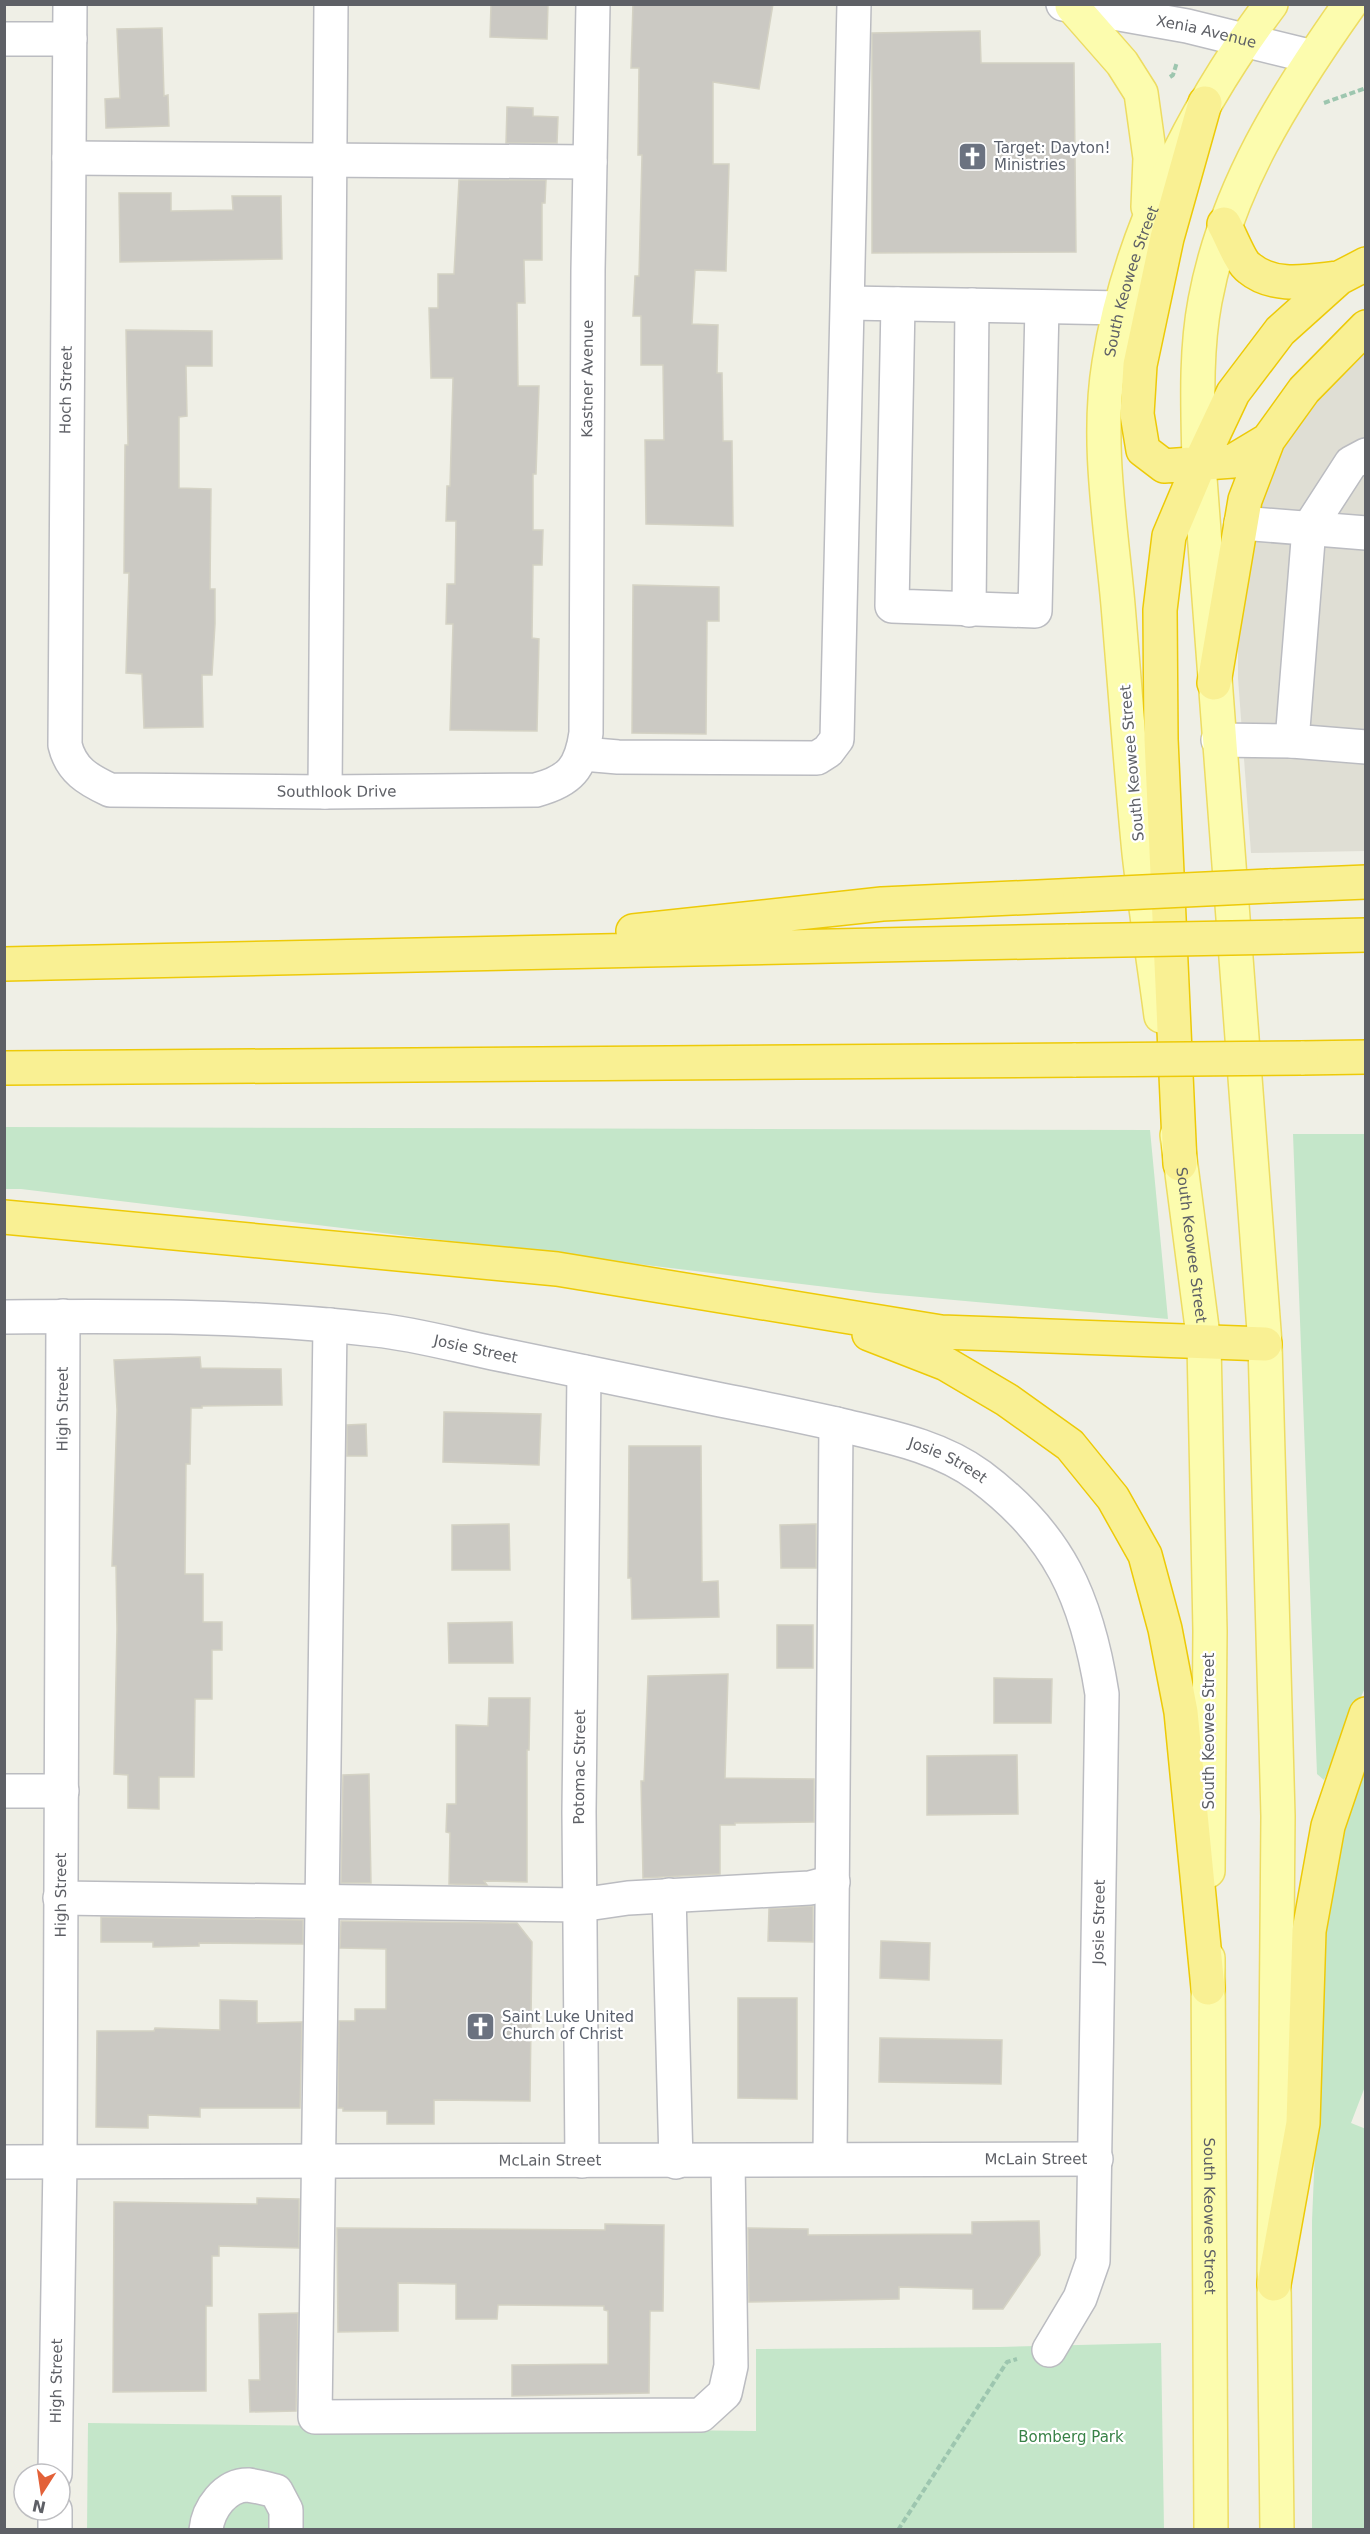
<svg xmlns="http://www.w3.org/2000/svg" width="1370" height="2534" font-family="'DejaVu Sans',sans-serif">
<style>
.education{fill:#dfded4}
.green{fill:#c4e6c9}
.building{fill:#cbc9c3;stroke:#d4d2c4;stroke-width:1.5}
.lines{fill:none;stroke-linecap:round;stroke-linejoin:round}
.minor-casing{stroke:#bbbcc1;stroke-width:36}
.major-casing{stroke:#eddc62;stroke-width:36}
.highway-casing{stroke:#edca08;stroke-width:36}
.path{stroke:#9dc6af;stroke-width:4;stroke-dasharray:6 3;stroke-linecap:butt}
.minor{stroke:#fff;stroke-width:33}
.major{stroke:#fcfcae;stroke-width:33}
.highway{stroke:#f9f093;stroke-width:33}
.highway-bridge-casing{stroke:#edca08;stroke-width:36;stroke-linecap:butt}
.highway-bridge{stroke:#f9f093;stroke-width:33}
.labels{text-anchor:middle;stroke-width:4.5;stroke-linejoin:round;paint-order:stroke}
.street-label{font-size:15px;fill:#5e6066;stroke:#fff}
.worship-label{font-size:15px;fill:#5b616d;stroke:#fff;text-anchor:start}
.park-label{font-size:15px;fill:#388247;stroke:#fff}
</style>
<rect width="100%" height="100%" fill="#efefe6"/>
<!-- education -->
<path class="education" d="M 1365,353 L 1365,851 L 1251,853 L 1238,678 L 1238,610 L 1259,498 L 1280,447 L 1307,406 L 1346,364 Z"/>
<!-- green -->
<path class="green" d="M 5,1127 L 1150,1130 L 1168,1319 L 876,1293 L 21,1189 L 5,1189 Z
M 1293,1134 L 1366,1134 L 1365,1688 L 1324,1780 L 1317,1774 Z
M 1365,1772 L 1366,2084 L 1351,2123 L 1366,2129 L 1365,2529 L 1312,2530 L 1312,2221 L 1324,1940 L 1348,1814 Z
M 1161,2343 L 1164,2529 L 87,2530 L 88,2423 L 756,2431 L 756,2349 L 1000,2347 Z"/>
<!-- building -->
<path class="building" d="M 491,4 L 548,4 L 547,39 L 490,37 Z
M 633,4 L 773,4 L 759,89 L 713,82 L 713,164 L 729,164 L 726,271 L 695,270 L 692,324 L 718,325 L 717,373 L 722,373 L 723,441 L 732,441 L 733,526 L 646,524 L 645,440 L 664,440 L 663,365 L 641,365 L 641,316 L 633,316 L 635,276 L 639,276 L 642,155 L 638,155 L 639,68 L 631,68 Z
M 162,28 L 164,96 L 168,95 L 169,126 L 106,128 L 105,99 L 120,98 L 117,29 Z
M 980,31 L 981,63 L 1074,63 L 1076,252 L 872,253 L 872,33 Z
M 507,107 L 533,108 L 533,116 L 558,117 L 557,143 L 506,143 Z
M 459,180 L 546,180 L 545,203 L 542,203 L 542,260 L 524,260 L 525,303 L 517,303 L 518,386 L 539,386 L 536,474 L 533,474 L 533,530 L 543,530 L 542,565 L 533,565 L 532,638 L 539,639 L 537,731 L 450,730 L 453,624 L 446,624 L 447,584 L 455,584 L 456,521 L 446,521 L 447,486 L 450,486 L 453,378 L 431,378 L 429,308 L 438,308 L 438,274 L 454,274 Z
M 119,193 L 171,193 L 171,211 L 233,210 L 232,196 L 281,196 L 282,259 L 120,262 Z
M 126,330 L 212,331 L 212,366 L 186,366 L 187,416 L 179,417 L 179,488 L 211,489 L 210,589 L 215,589 L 215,624 L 212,675 L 202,675 L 203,727 L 144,728 L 142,674 L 126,673 L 129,573 L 124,573 L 125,445 L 128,445 Z
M 633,585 L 719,587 L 719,621 L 707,621 L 706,734 L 632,733 Z
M 200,1357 L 201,1368 L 281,1369 L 282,1405 L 202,1406 L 202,1408 L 191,1408 L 190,1464 L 186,1464 L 185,1574 L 203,1574 L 203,1622 L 222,1622 L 222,1650 L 212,1650 L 212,1699 L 195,1699 L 194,1777 L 159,1777 L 159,1809 L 128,1808 L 128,1775 L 114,1774 L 117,1629 L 116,1566 L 112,1566 L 117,1410 L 114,1360 Z
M 444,1412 L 541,1414 L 539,1465 L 443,1462 Z
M 366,1424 L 367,1456 L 347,1456 L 347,1425 Z
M 629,1446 L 701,1446 L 702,1582 L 718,1581 L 719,1617 L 632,1619 L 631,1578 L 628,1578 Z
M 509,1524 L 510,1570 L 452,1570 L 452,1525 Z
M 816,1524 L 816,1568 L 781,1568 L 780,1525 Z
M 512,1622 L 513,1663 L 449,1663 L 448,1623 Z
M 777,1625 L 813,1625 L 813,1668 L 777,1668 Z
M 728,1674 L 725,1778 L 814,1779 L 814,1822 L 735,1823 L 735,1825 L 720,1825 L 720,1874 L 643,1878 L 641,1781 L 644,1781 L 648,1676 Z
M 994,1678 L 1052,1679 L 1051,1723 L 994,1723 Z
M 489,1698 L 530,1698 L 529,1750 L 527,1750 L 527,1882 L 484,1881 L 487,1885 L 449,1884 L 450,1833 L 446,1832 L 447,1804 L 456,1804 L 456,1725 L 488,1726 Z
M 1017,1755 L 1018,1814 L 927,1815 L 927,1756 Z
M 369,1774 L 371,1883 L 341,1883 L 343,1775 Z
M 813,1906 L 813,1942 L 768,1941 L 769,1909 Z
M 101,1917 L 303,1920 L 303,1944 L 199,1943 L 199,1946 L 153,1947 L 153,1942 L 101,1942 Z
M 341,1921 L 517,1923 L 532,1942 L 530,2101 L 434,2100 L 434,2124 L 387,2124 L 387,2111 L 343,2111 L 343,2108 L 338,2108 L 339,2021 L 355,2021 L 355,2009 L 386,2009 L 386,1949 L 340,1948 Z
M 881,1941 L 930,1943 L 929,1980 L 880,1978 Z
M 738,1998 L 797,1998 L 797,2099 L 738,2098 Z
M 220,2000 L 257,2001 L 257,2023 L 302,2022 L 300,2108 L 200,2108 L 200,2117 L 148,2115 L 148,2128 L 96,2127 L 97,2031 L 154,2031 L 155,2028 L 220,2030 Z
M 880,2038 L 1002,2040 L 1001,2084 L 879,2082 Z
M 257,2198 L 299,2199 L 299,2248 L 219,2246 L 219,2256 L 212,2256 L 212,2306 L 206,2306 L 206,2391 L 113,2392 L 114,2202 L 257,2204 Z
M 1039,2221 L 1040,2255 L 1003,2309 L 973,2309 L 973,2289 L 899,2287 L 899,2299 L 749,2302 L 748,2228 L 808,2229 L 808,2235 L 972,2234 L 972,2222 Z
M 605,2224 L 664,2225 L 663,2311 L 650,2311 L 649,2393 L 512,2396 L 512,2365 L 608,2364 L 608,2311 L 604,2310 L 604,2306 L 498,2305 L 497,2319 L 456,2319 L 456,2284 L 398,2283 L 398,2331 L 338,2332 L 337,2228 L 605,2230 Z
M 298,2313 L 296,2411 L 250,2412 L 249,2380 L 260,2380 L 259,2314 Z"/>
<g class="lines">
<defs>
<g id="minor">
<path id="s1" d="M 70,4 L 65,745 C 71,770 88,780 110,790 L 325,792 L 536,790 C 570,781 581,768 586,733 L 588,270 L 593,4"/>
<path id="s2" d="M 1063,4 L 1187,26 L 1313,57"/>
<path d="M 4,39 L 70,39"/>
<path d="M 69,158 L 590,162"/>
<path d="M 848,303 L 1122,308"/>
<path d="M 898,304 L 892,606 L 1035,611 L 1042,307"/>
<path d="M 1366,455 L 1351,463 L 1309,528 L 1292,741 L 1366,747"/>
<path d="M 1241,523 L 1366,533"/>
<path d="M 969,610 L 972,305"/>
<path d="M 1218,740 L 1292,741"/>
<path d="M 583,754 L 618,757 L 817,758 L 828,751 L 837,739 L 854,4"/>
<path d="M 325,792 L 331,4"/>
<path id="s3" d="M 4,1317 C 129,1316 252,1315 376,1330 C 415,1334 454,1345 493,1353 C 569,1369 645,1385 721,1400 C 763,1408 804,1417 845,1426 C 891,1437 941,1447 980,1476 C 1059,1535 1087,1598 1102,1694 L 1093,2261 L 1080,2298 L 1049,2350"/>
<path d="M 330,1325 L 315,2417 L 701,2415 L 725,2393 L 731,2366 L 728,2161"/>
<path d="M 4,1791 L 62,1791"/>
<path d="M 669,1895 L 676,2162"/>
<path d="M 60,1898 L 580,1905 L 628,1898 L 810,1888 L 833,1882"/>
<path d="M 830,2159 L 836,1424"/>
<path id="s4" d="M 582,2161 L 579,1812 L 584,1372"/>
<path id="s5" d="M 4,2162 L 1096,2159"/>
<path id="s6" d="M 55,2474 L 60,2162 L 63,1316"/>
<path d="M 55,2510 L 55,2530"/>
<path d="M 206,2530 C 208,2509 225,2485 248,2485 C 257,2486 267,2489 276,2491 L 286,2510 L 286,2530"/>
</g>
<g id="major">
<path d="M 1072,6 L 1122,63 L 1141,93 L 1150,158 L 1148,207"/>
<path id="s7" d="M 1161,1016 C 1154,962 1145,907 1139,853 C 1131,771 1125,688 1118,605 C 1111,526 1096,442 1109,363 C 1129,235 1194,107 1271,4"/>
<path id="s8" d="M 1177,1135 L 1204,1343 L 1210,1631 L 1208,1871"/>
<path id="s9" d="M 1208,1958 L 1211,2530"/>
<path d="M 1277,2530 L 1274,2284 L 1278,1816 L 1265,1344 L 1199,465 C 1198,410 1195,354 1205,301 C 1226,188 1285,96 1350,4"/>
</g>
<path id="highway" d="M 1205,103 L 1167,238 L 1140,365 L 1137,414 L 1143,450 L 1164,466 L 1233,461 L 1268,440
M 1224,224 C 1230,234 1240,262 1249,268 C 1274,289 1309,281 1339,278
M 1214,683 L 1245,500 L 1268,440 L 1304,390 L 1366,327
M 1269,886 L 1366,882
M 633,931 L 882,904 L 1080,895
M 1283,937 L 1366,935
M 4,964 L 1068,941
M 1301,1058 L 1366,1057
M 4,1068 L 1076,1060
M 1180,1164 L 1161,739 L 1160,610 L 1169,536 L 1199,465 L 1233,393 L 1280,331 L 1339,278 L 1366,264
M 4,1217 L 557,1269 L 941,1332 L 1265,1344
M 869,1334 L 946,1364 L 1007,1400 L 1070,1445 L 1113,1498 L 1145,1555 L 1165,1629 L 1181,1712 L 1208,1988
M 1274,2284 L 1303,2123 L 1309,1931 L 1328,1826 L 1366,1714"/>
</defs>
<!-- minor casing -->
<use href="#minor" class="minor-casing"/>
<!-- major casing -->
<use href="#major" class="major-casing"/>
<!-- highway casing -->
<use href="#highway" class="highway-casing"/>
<!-- path -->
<path class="path" d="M 1170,77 L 1173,75 L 1177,62
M 1324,103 L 1366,88
M 898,2530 L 1007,2362 L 1017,2359"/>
<!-- minor -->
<use href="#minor" class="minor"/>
<!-- major -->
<use href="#major" class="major"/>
<!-- highway -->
<use href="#highway" class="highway"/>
<defs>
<path id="highway-bridge" d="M 1080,895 L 1269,886
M 1068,941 L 1283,937
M 1076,1060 L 1301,1058"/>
</defs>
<!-- highway-bridge casing -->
<use href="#highway-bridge" class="highway-bridge-casing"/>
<!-- highway-bridge -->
<use href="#highway-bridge" class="highway-bridge"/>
</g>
<!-- icons -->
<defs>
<symbol id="church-square" viewBox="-11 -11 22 22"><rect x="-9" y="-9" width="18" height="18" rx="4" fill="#6b7280" stroke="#fff"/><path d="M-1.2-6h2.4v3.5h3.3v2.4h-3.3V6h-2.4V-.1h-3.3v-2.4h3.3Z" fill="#fff"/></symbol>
</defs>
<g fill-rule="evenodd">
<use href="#church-square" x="956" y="140" width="33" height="33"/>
<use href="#church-square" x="464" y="2010" width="33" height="33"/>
</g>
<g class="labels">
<!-- street labels -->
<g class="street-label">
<text dy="5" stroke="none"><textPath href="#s2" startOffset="146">Xenia Avenue</textPath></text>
<text dy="5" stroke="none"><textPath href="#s7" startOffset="741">South Keowee Street</textPath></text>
<text dy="5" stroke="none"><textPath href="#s1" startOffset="1670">Kastner Avenue</textPath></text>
<text transform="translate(66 390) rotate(-89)" y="5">Hoch Street</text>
<text transform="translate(1132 763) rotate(-95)" y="5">South Keowee Street</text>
<text dy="5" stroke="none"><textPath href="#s1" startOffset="1034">Southlook Drive</textPath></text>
<text dy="5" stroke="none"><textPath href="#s8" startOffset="111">South Keowee Street</textPath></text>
<text dy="5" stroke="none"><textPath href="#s3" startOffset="474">Josie Street</textPath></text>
<text dy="5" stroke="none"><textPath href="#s6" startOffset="1065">High Street</textPath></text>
<text dy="5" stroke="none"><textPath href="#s3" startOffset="960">Josie Street</textPath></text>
<text transform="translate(1209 1731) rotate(-90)" y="5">South Keowee Street</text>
<text dy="5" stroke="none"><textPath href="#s4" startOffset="394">Potomac Street</textPath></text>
<text dy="5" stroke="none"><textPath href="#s6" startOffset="579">High Street</textPath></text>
<text transform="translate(1099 1922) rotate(-89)" y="5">Josie Street</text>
<text dy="5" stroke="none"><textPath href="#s5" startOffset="1032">McLain Street</textPath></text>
<text dy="5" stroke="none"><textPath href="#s5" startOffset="546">McLain Street</textPath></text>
<text dy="5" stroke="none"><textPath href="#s9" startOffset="258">South Keowee Street</textPath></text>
<text dy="5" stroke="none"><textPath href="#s6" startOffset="93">High Street</textPath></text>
</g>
<!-- worship labels -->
<g class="worship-label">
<text x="994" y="153">Target: Dayton!<tspan x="994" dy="17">Ministries</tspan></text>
<text x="502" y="2022">Saint Luke United<tspan x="502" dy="17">Church of Christ</tspan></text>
</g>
<!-- park labels -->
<g class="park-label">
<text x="1071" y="2442">Bomberg Park</text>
</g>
</g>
<!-- border -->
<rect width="1370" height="2534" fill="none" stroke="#5e6066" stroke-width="12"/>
<!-- north arrow -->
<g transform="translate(42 2492) rotate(192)"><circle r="28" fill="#ffffff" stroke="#bfbfc2" stroke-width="1.5"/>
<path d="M0-4.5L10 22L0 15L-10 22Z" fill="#e36138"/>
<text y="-9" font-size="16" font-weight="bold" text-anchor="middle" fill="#5e6066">N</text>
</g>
</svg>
